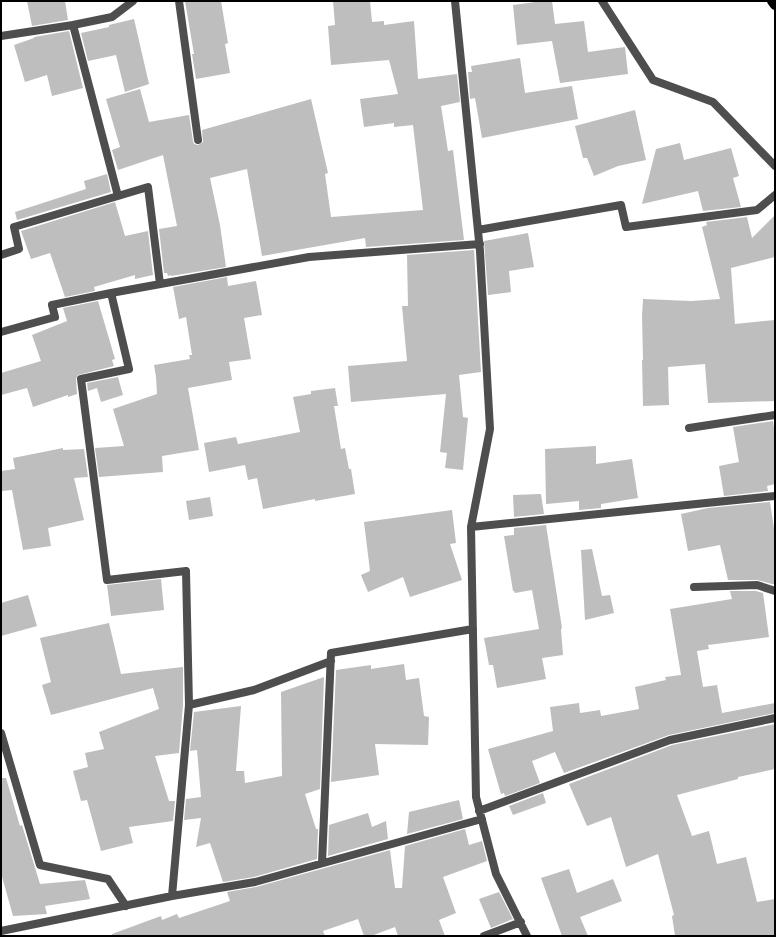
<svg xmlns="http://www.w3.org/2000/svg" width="776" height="937" font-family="Quicksand,sans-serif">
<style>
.building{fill:#bebebe}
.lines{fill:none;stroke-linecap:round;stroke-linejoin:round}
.minor{stroke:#4e4e4e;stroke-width:8}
.primary{stroke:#000;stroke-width:10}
</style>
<rect width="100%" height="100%" fill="#fff"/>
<!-- building -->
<path class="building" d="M 27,1 L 65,1 L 68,20 L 32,26 Z
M 185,1 L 221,1 L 228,43 L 225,44 L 230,73 L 196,79 L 192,54 L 194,54 Z
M 333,1 L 370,1 L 372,22 L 384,21 L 384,25 L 414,21 L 418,79 L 457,74 L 460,102 L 441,106 L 448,151 L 453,150 L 464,240 L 366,247 L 365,238 L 262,256 L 247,169 L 210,178 L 220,225 L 226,267 L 171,276 L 171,275 L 168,276 L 167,273 L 164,273 L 159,229 L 177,226 L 163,155 L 118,170 L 112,150 L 120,147 L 106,99 L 140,89 L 149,122 L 189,115 L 193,141 L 194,144 L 198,145 L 203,142 L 202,130 L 311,99 L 328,173 L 325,174 L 331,217 L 423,210 L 413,125 L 394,127 L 394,123 L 364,127 L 360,99 L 398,94 L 389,60 L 331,65 L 328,26 L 335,25 Z
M 543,1 L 552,1 L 555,24 L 584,21 L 588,52 L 625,47 L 628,74 L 560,83 L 552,41 L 517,45 L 513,5 Z
M 134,19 L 149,84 L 125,92 L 116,55 L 88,61 L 81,33 L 109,27 L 109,25 Z
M 69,31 L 83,88 L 52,96 L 47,75 L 25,82 L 14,45 L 34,38 L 34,37 Z
M 520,58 L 525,93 L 572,86 L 578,119 L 482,138 L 475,98 L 470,99 L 468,72 L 472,72 L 471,66 Z
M 635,110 L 646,160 L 618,166 L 594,176 L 587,158 L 583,158 L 575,126 Z
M 680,143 L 684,160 L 731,148 L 739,176 L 733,178 L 741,207 L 703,211 L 698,191 L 642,204 L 656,149 Z
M 107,174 L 111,192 L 17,220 L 15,212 L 86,189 L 84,181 Z
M 115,202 L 125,236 L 148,231 L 153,275 L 135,279 L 135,275 L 94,287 L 95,291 L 65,297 L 50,253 L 31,259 L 21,231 Z
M 775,215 L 775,257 L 731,268 L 735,324 L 775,320 L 775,401 L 708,403 L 705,364 L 668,367 L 669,405 L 643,406 L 642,360 L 643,360 L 642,316 L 643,299 L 691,301 L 720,299 L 702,227 L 707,225 L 706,222 L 747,217 L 752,238 Z
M 528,233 L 534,267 L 509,271 L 511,292 L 488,295 L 484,241 Z
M 474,250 L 481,372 L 459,375 L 463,417 L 468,418 L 463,470 L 445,468 L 447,453 L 440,452 L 446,394 L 351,402 L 348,366 L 407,361 L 402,306 L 408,306 L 407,255 Z
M 227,277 L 228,286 L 256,281 L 262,315 L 244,318 L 251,359 L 229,362 L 232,380 L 188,388 L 199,450 L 162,456 L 163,472 L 99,477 L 95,448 L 124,446 L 113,409 L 157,394 L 156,377 L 154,365 L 190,359 L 189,355 L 192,355 L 186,317 L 179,319 L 173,287 Z
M 98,301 L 115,359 L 112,360 L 114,366 L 78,375 L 76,379 L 77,394 L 68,397 L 68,395 L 33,407 L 27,388 L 1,395 L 1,373 L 41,361 L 32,335 L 67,321 L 63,308 Z
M 118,377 L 123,395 L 101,402 L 97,388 L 88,391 L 87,383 Z
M 335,388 L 338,406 L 334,406 L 341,449 L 345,448 L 349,469 L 351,469 L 355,494 L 315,501 L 315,499 L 263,509 L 257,478 L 248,480 L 245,465 L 209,472 L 204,443 L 236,437 L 238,444 L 300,432 L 293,397 L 311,394 L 311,391 Z
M 773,421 L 775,435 L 775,484 L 767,486 L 768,491 L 724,496 L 719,466 L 739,462 L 733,427 Z
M 596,446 L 596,464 L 632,459 L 638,498 L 601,504 L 601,508 L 579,510 L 579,501 L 546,504 L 545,449 Z
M 63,448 L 63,450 L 84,449 L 88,477 L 74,478 L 84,520 L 48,528 L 51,546 L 23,550 L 12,490 L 1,491 L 1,471 L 15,469 L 13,458 Z
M 541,494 L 544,514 L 514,517 L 513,495 Z
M 210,497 L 213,516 L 189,520 L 186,501 Z
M 770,502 L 775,535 L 775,584 L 772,584 L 757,580 L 728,580 L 720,545 L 688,551 L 681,514 L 708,508 Z
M 452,510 L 456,543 L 450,544 L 462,580 L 410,597 L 403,577 L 368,592 L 361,575 L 370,571 L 364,522 Z
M 546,525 L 562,628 L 561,629 L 563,655 L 542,658 L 546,679 L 497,688 L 493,665 L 489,665 L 484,638 L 539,629 L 532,590 L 515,593 L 514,591 L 513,591 L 504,536 L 514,535 L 514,528 Z
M 592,549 L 602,596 L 610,595 L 614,613 L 585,620 L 581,550 Z
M 161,579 L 164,610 L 111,616 L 107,585 Z
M 730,591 L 756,591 L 763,593 L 769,637 L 708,645 L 709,649 L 697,651 L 703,687 L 717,685 L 722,713 L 775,703 L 775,713 L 669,735 L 564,773 L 555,752 L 532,761 L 540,783 L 505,796 L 504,793 L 501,794 L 488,749 L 553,731 L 550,707 L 579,703 L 580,713 L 600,710 L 601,716 L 639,709 L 635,687 L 666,680 L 665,677 L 681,675 L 670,609 L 732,599 Z
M 28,595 L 37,626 L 1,636 L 1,603 Z
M 109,623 L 121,674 L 183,667 L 183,705 L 179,753 L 155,756 L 169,801 L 175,801 L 173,821 L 129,827 L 133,843 L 101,851 L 87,800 L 81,801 L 73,771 L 88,767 L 85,753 L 104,749 L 99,732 L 159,709 L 153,688 L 51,715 L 42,685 L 51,682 L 40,638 Z
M 404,664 L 406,680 L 419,678 L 424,716 L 429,717 L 428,745 L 375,744 L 379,775 L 331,782 L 336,670 L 371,665 L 371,669 Z
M 324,677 L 320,789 L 305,794 L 316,829 L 318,829 L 317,859 L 254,877 L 223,882 L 210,843 L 196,847 L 201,818 L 184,820 L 186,799 L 201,797 L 197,750 L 190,751 L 194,712 L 241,706 L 236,771 L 244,771 L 245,783 L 282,776 L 281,692 Z
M 775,724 L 775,769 L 738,777 L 738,779 L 677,795 L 692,836 L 709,831 L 717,864 L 746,857 L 757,902 L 775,899 L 775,936 L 675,936 L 672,916 L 674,915 L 658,854 L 626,867 L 611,817 L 587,826 L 569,784 L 672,745 Z
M 1,778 L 6,778 L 20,826 L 22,825 L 40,884 L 85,880 L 90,899 L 45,906 L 47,914 L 13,916 L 1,873 Z
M 543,793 L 546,803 L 513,815 L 509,806 Z
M 459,800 L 463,819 L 407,834 L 409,812 Z
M 368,813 L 372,827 L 386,821 L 388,839 L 328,856 L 329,825 Z
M 465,829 L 469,845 L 482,841 L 487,861 L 443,877 L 456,913 L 439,920 L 445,936 L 398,936 L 395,927 L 371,936 L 364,936 L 358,919 L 323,931 L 325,936 L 112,936 L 112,934 L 161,916 L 162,920 L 177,914 L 179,918 L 230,901 L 227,892 L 256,887 L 390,850 L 395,888 L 402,888 L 405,846 Z
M 569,869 L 577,893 L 613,879 L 622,901 L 580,917 L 588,936 L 562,936 L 541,878 Z
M 499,892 L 513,919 L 491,928 L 479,899 Z"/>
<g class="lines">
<!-- minor -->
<path class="minor" d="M 179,1 L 198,140
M 455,1 L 480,251 L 490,429 L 471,527 L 476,797 L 496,874 L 527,936
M 602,1 L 653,80 L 713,102 L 775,166
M 73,25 L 112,17 L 133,1
M 1,36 L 73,25 L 118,196
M 478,230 L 621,205 L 626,227 L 757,210 L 775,195
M 1,255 L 19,249 L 14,227 L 148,187 L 160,284
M 111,293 L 309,257 L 480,244
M 1,332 L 55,317 L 52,305 L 111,293 L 129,369 L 81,379 L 107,580 L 186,571 L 189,705 L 172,896 L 1,931
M 689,428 L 775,415
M 471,527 L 775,496
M 694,587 L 757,585 L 775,591
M 189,705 L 254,690 L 331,661
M 1,733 L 40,865 L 108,879 L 126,906
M 479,811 L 670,740 L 775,718
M 322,863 L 331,653 L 473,629
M 172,896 L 255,882 L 482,819
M 484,936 L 521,922"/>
<!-- primary -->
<path class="primary" d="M 772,1 L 775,5"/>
</g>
<!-- border -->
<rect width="776" height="937" fill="none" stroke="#000000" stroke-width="4"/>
</svg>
